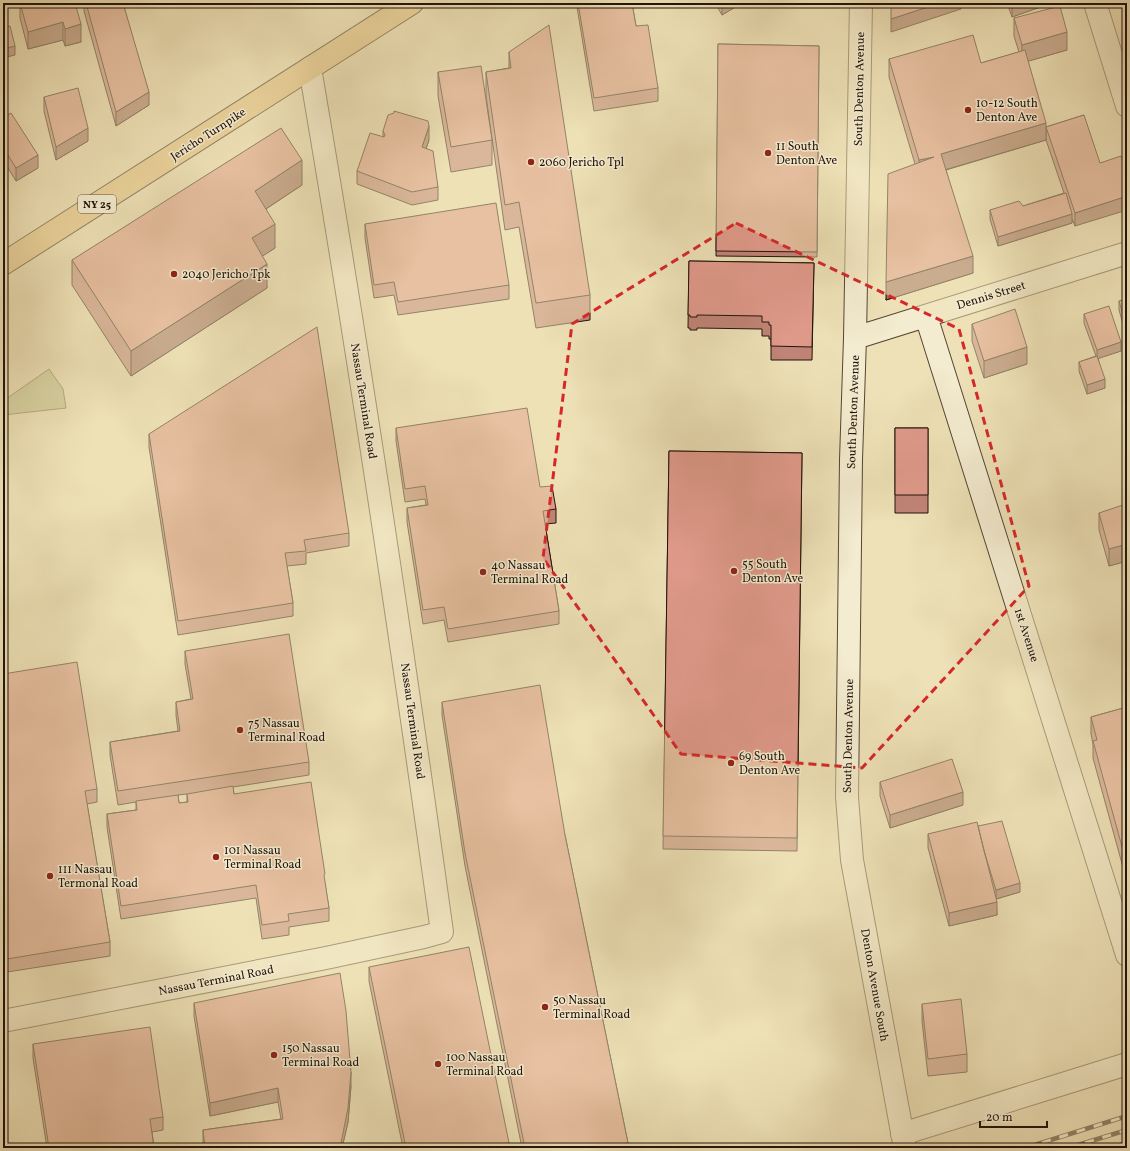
<svg xmlns="http://www.w3.org/2000/svg" width="1130" height="1151" font-family="Vollkorn,serif">
<style>
.green{fill:#bec18a;stroke:#706a4a}
.lines{fill:none;stroke-linecap:round;stroke-linejoin:round}
.minor-casing{stroke:#544634;stroke-width:24}
.major-casing{stroke:#211309;stroke-width:24}
.minor{stroke:#f4ecd0;stroke-width:22}
.major{stroke:#e7c07c;stroke-width:22}
.rail-casing{stroke:#211309;stroke-width:4.5}
.rail{stroke:#f4ecd0;stroke-width:3;stroke-dasharray:9;stroke-linecap:butt}
.wall{fill:#c18478;stroke:#211309;fill-rule:evenodd}
.shaded-wall{fill:#9d6c61;stroke:#211309}
.building{fill:#e09a8b;stroke:#211309}
.marked{fill:none;stroke:#d62828;stroke-width:3;stroke-dasharray:8 5;stroke-linejoin:round}
.poi-dot{fill:#8f2418;stroke:#f4ecd0;stroke-width:1.5}
.labels{text-anchor:middle;stroke-width:3;stroke-linejoin:round;paint-order:stroke}
.shield{fill:#f4ecd0;stroke:#605445;stroke-width:1}
.shield-label{font-size:11px;font-weight:bold;fill:#211309}
.street-label{font-size:12px;fill:#211309;stroke:#f4ecd0}
.poi-label{font-size:12px;fill:#211309;stroke:#f4ecd0;text-anchor:start}
</style>
<rect width="100%" height="100%" fill="#eee1b7"/>
<filter id="stains"><feTurbulence type="fractalNoise" baseFrequency=".005" numOctaves="4"/><feColorMatrix values="0 0 0 0 .2 0 0 0 0 .09 0 0 0 0 .02 0 0 0 .5 -.17"/></filter>
<radialGradient id="worn" r=".72"><stop offset=".6" stop-color="#630" stop-opacity="0"/><stop offset="1" stop-color="#630" stop-opacity=".3"/></radialGradient>
<!-- green -->
<path class="green" d="M 49,369 L 63,389 L 66,408 L 3,415 L 3,401 Z"/>
<g class="lines">
<defs>
<path id="minor" d="M 861,3 L 855,338 L 851,460 L 847,797 L 852,860 L 905,1148
M 1095,3 L 1127,106
M 926,316 L 1127,955
M 855,338 L 1127,253
M 3,1021 L 326,958 L 424,937 L 442,932 C 402,643 359,355 310,68
M 902,1134 L 1127,1064"/>
<path id="major" d="M 3,264 L 412,3"/>
</defs>
<!-- minor casing -->
<use href="#minor" class="minor-casing"/>
<!-- major casing -->
<use href="#major" class="major-casing"/>
<!-- minor -->
<use href="#minor" class="minor"/>
<!-- major -->
<use href="#major" class="major"/>
<defs>
<path id="rail" d="M 1025,1148 L 1127,1116
M 1068,1148 L 1127,1130
M 1110,1148 L 1127,1143"/>
</defs>
<!-- rail casing -->
<use href="#rail" class="rail-casing"/>
<!-- rail -->
<use href="#rail" class="rail"/>
</g>
<!-- wall -->
<path class="wall" d="M 20,3 L 75,3 L 81,42 L 65,46 L 63,40 L 28,49 L 20,18 Z
M 84,3 L 123,3 L 149,105 L 116,126 L 84,11 Z
M 577,3 L 632,3 L 636,26 L 658,88 L 658,101 L 594,111 L 577,7 Z
M 715,3 L 742,3 L 722,15 Z
M 1007,3 L 1052,3 L 1012,17 Z
M 1014,18 L 1067,50 L 1028,61 L 1046,140 L 946,170 L 973,273 L 886,300 L 915,164 L 889,77 L 889,59 L 981,63 L 1019,52 L 1014,36 Z
M 718,44 L 819,46 L 817,257 L 716,256 Z
M 509,52 L 590,295 L 590,320 L 536,328 L 519,227 L 505,230 L 486,96 L 486,72 L 509,68 Z
M 438,72 L 492,140 L 492,165 L 451,172 L 438,96 Z
M 44,97 L 88,141 L 56,160 L 44,111 Z
M 1084,115 L 1075,226 L 1072,219 L 1072,223 L 998,246 L 990,219 L 990,210 L 1023,206 L 1064,193 L 1046,140 L 1046,127 Z
M 3,118 L 38,168 L 16,181 L 3,160 Z
M 383,131 L 429,140 L 426,149 L 438,187 L 438,200 L 412,205 L 357,184 L 357,171 L 383,137 Z
M 302,185 L 266,209 L 275,248 L 262,256 L 267,288 L 131,376 L 72,285 L 72,260 Z
M 365,224 L 509,285 L 509,299 L 398,315 L 394,295 L 374,298 L 365,238 Z
M 689,261 L 814,263 L 812,360 L 771,360 L 771,339 L 769,339 L 769,336 L 762,336 L 762,329 L 697,328 L 697,330 L 690,330 L 690,328 L 688,328 Z
M 1127,299 L 1127,338 L 1119,310 L 1119,301 Z
M 1084,314 L 1121,351 L 1098,358 L 1105,388 L 1087,394 L 1079,371 L 1079,362 L 1096,356 L 1084,323 Z
M 972,324 L 1027,364 L 984,378 L 972,341 Z
M 396,428 L 540,487 L 556,509 L 556,523 L 545,524 L 559,611 L 559,624 L 448,642 L 444,620 L 423,624 L 407,522 L 407,508 L 426,505 L 425,499 L 405,502 L 396,441 Z
M 895,428 L 928,428 L 928,513 L 895,513 Z
M 149,434 L 349,533 L 349,546 L 306,553 L 306,564 L 287,566 L 293,603 L 293,616 L 178,635 L 149,447 Z
M 669,451 L 802,453 L 797,851 L 663,849 Z
M 1099,513 L 1127,518 L 1127,561 L 1109,566 L 1099,530 Z
M 185,651 L 309,762 L 309,775 L 233,787 L 234,794 L 325,884 L 329,908 L 329,921 L 289,927 L 289,935 L 262,939 L 256,898 L 121,919 L 107,827 L 107,814 L 136,810 L 136,802 L 118,805 L 110,755 L 110,742 L 178,731 L 176,715 L 176,702 L 191,699 L 185,664 ZM 187,794 L 187,802 L 179,803 L 178,795 Z
M 3,674 L 97,789 L 97,802 L 87,804 L 110,942 L 110,956 L 7,972 L 3,948 Z
M 442,702 L 565,835 L 629,1148 L 522,1148 L 465,866 L 442,715 Z
M 1127,707 L 1127,882 L 1093,758 L 1093,744 L 1091,734 L 1091,717 Z
M 880,782 L 963,805 L 890,828 L 880,796 Z
M 978,826 L 1020,892 L 996,899 L 997,915 L 949,926 L 928,848 L 928,834 Z
M 369,967 L 509,1143 L 509,1148 L 403,1148 L 369,981 Z
M 194,1003 L 351,1086 L 348,1122 L 342,1148 L 203,1148 L 203,1130 L 281,1119 L 278,1102 L 210,1116 L 194,1016 Z
M 922,1004 L 967,1054 L 967,1072 L 928,1076 L 922,1021 Z
M 33,1044 L 163,1117 L 163,1130 L 152,1132 L 154,1148 L 47,1148 L 33,1058 Z"/>
<!-- shaded-wall -->
<path class="shaded-wall" d="M 722,3 L 742,3 L 722,15 Z
M 940,3 L 961,3 L 961,9 L 891,32 L 891,19 Z
M 1027,3 L 1052,3 L 1012,17 L 1012,8 Z
M 63,22 L 63,40 L 28,49 L 28,32 Z
M 81,24 L 81,42 L 65,46 L 65,29 Z
M 1067,32 L 1067,50 L 1022,63 L 1022,45 Z
M 15,46 L 15,55 L 3,58 L 3,49 Z
M 5,60 L 5,69 L 3,70 L 3,61 Z
M 149,92 L 149,105 L 116,126 L 116,112 Z
M 1046,123 L 1046,140 L 941,171 L 941,154 Z
M 429,126 L 429,140 L 422,161 L 422,147 Z
M 88,128 L 88,141 L 56,160 L 56,147 Z
M 38,155 L 38,168 L 16,181 L 16,168 Z
M 934,157 L 919,177 L 919,160 Z
M 302,160 L 302,185 L 255,216 L 255,191 Z
M 1127,196 L 1127,210 L 1075,226 L 1075,213 Z
M 1072,214 L 1072,223 L 998,246 L 998,237 Z
M 275,224 L 275,248 L 252,263 L 252,238 Z
M 973,256 L 973,273 L 886,300 L 886,282 Z
M 267,264 L 267,288 L 131,376 L 131,351 Z
M 1121,342 L 1121,351 L 1097,359 L 1097,350 Z
M 1027,347 L 1027,364 L 984,378 L 984,361 Z
M 1105,379 L 1105,388 L 1087,394 L 1087,385 Z
M 1127,544 L 1127,561 L 1109,566 L 1109,549 Z
M 963,792 L 963,805 L 890,828 L 890,815 Z
M 1020,883 L 1020,892 L 996,899 L 996,890 Z
M 997,902 L 997,915 L 949,926 L 949,913 Z
M 351,1072 L 351,1086 L 348,1122 L 342,1148 L 340,1148 Z
M 278,1088 L 278,1102 L 210,1116 L 210,1103 Z"/>
<!-- building -->
<path class="building" d="M 20,3 L 75,3 L 81,24 L 65,29 L 63,22 L 28,32 Z
M 86,3 L 123,3 L 149,92 L 116,112 Z
M 578,3 L 632,3 L 636,26 L 648,25 L 658,88 L 594,98 Z
M 891,3 L 940,3 L 891,19 Z
M 1010,3 L 1027,3 L 1012,8 Z
M 1060,6 L 1067,32 L 1022,45 L 1014,18 Z
M 549,25 L 590,295 L 536,303 L 519,202 L 505,205 L 486,72 L 511,68 L 509,52 Z
M 10,26 L 15,46 L 3,49 L 3,28 Z
M 973,35 L 981,63 L 1025,50 L 1046,123 L 941,154 L 973,256 L 886,282 L 888,174 L 934,157 L 919,160 L 889,59 Z
M 718,44 L 819,46 L 817,252 L 716,251 Z
M 481,66 L 492,140 L 451,147 L 438,72 Z
M 78,88 L 88,128 L 56,147 L 44,97 Z
M 394,111 L 428,121 L 429,126 L 422,147 L 433,151 L 438,187 L 412,192 L 357,171 L 370,133 L 384,137 L 385,135 L 383,131 L 388,115 L 394,113 Z
M 11,113 L 38,155 L 16,168 L 3,147 L 3,118 Z
M 1084,115 L 1100,163 L 1121,156 L 1127,173 L 1127,196 L 1075,213 L 1046,127 Z
M 281,128 L 302,160 L 255,191 L 275,224 L 252,238 L 267,264 L 131,351 L 72,260 Z
M 1066,193 L 1072,214 L 998,237 L 990,210 L 1019,201 L 1023,206 Z
M 496,203 L 509,285 L 398,302 L 394,282 L 374,285 L 365,224 Z
M 689,261 L 814,263 L 812,347 L 771,346 L 771,325 L 769,325 L 769,322 L 762,322 L 762,316 L 697,315 L 697,317 L 690,317 L 690,315 L 688,315 Z
M 1127,299 L 1127,328 L 1119,301 Z
M 1109,306 L 1121,342 L 1097,350 L 1084,314 Z
M 1015,309 L 1027,347 L 984,361 L 972,324 Z
M 317,327 L 349,533 L 304,540 L 306,551 L 285,553 L 293,603 L 178,621 L 149,434 Z
M 1097,356 L 1105,379 L 1087,385 L 1079,362 Z
M 527,408 L 540,487 L 552,486 L 556,509 L 543,511 L 559,611 L 448,629 L 444,607 L 423,610 L 407,508 L 428,505 L 425,486 L 405,489 L 396,428 Z
M 895,428 L 928,428 L 928,495 L 895,495 Z
M 669,451 L 802,453 L 797,838 L 663,836 Z
M 1123,505 L 1127,518 L 1127,544 L 1109,549 L 1099,513 Z
M 289,634 L 309,762 L 118,791 L 110,742 L 180,731 L 176,702 L 193,699 L 185,651 Z
M 77,662 L 97,789 L 85,791 L 110,942 L 7,959 L 3,935 L 3,674 Z
M 540,685 L 565,835 L 629,1148 L 525,1148 L 465,853 L 442,702 Z
M 1127,707 L 1127,865 L 1093,741 L 1097,740 L 1091,717 Z
M 952,759 L 963,792 L 890,815 L 880,782 Z
M 311,782 L 325,874 L 324,875 L 329,908 L 288,914 L 289,921 L 262,925 L 256,885 L 121,906 L 107,814 L 137,810 L 136,801 L 178,795 L 179,803 L 188,802 L 187,794 L 233,786 L 234,794 Z
M 1002,821 L 1020,883 L 996,890 L 984,851 L 978,826 Z
M 977,822 L 997,902 L 949,913 L 928,834 Z
M 469,947 L 509,1143 L 501,1144 L 502,1148 L 406,1148 L 369,967 Z
M 340,973 L 346,1011 L 351,1072 L 348,1108 L 340,1148 L 205,1148 L 203,1130 L 283,1119 L 278,1088 L 210,1103 L 194,1003 Z
M 961,999 L 967,1054 L 928,1059 L 922,1004 Z
M 150,1027 L 163,1117 L 150,1119 L 154,1148 L 49,1148 L 33,1044 Z"/>
<!-- marked area -->
<path d="M0 0H1130V1151H0ZM 736,223 L 959,329 L 1029,586 L 862,768 L 681,754 L 543,558 L 572,324 Z" fill="#eee1b7" fill-opacity=".55" fill-rule="evenodd"/>
<path class="marked" d="M 736,223 L 959,329 L 1029,586 L 862,768 L 681,754 L 543,558 L 572,324 Z"/>
<!-- markers -->
<g class="poi-dot">
<circle cx="968" cy="110" r="4"/>
<circle cx="768" cy="153" r="4"/>
<circle cx="531" cy="162" r="4"/>
<circle cx="174" cy="274" r="4"/>
<circle cx="734" cy="571" r="4"/>
<circle cx="483" cy="572" r="4"/>
<circle cx="240" cy="730" r="4"/>
<circle cx="731" cy="763" r="4"/>
<circle cx="216" cy="857" r="4"/>
<circle cx="50" cy="876" r="4"/>
<circle cx="545" cy="1007" r="4"/>
<circle cx="274" cy="1055" r="4"/>
<circle cx="438" cy="1064" r="4"/>
</g>
<g class="labels">
<!-- shield labels -->
<rect class="shield" x="78" y="195" width="38" height="18" rx="3"/>
<g class="shield-label">
<text x="97" y="208">NY 25</text>
</g>
<!-- street labels -->
<g class="street-label">
<text transform="translate(859 89) rotate(-89)" y="4">South Denton Avenue</text>
<text transform="translate(208 134) rotate(-33)" y="4">Jericho Turnpike</text>
<text transform="translate(991 295) rotate(-17)" y="4">Dennis Street</text>
<text transform="translate(364 401) rotate(81)" y="4">Nassau Terminal Road</text>
<text transform="translate(853 412) rotate(-88)" y="4">South Denton Avenue</text>
<text transform="translate(1027 635) rotate(72)" y="4">1st Avenue</text>
<text transform="translate(413 721) rotate(82)" y="4">Nassau Terminal Road</text>
<text transform="translate(848 736) rotate(-89)" y="4">South Denton Avenue</text>
<text transform="translate(216 980) rotate(-11)" y="4">Nassau Terminal Road</text>
<text transform="translate(875 985) rotate(80)" y="4">Denton Avenue South</text>
</g>
<!-- poi labels -->
<g class="poi-label">
<text x="976" y="107">10-12 South<tspan x="976" dy="14">Denton Ave</tspan></text>
<text x="776" y="150">11 South<tspan x="776" dy="14">Denton Ave</tspan></text>
<text x="539" y="166">2060 Jericho Tpl</text>
<text x="182" y="278">2040 Jericho Tpk</text>
<text x="742" y="568">55 South<tspan x="742" dy="14">Denton Ave</tspan></text>
<text x="491" y="569">40 Nassau<tspan x="491" dy="14">Terminal Road</tspan></text>
<text x="248" y="727">75 Nassau<tspan x="248" dy="14">Terminal Road</tspan></text>
<text x="739" y="760">69 South<tspan x="739" dy="14">Denton Ave</tspan></text>
<text x="224" y="854">101 Nassau<tspan x="224" dy="14">Terminal Road</tspan></text>
<text x="58" y="873">111 Nassau<tspan x="58" dy="14">Termonal Road</tspan></text>
<text x="553" y="1004">50 Nassau<tspan x="553" dy="14">Terminal Road</tspan></text>
<text x="282" y="1052">150 Nassau<tspan x="282" dy="14">Terminal Road</tspan></text>
<text x="446" y="1061">100 Nassau<tspan x="446" dy="14">Terminal Road</tspan></text>
</g>
</g>
<!-- margin -->
<rect width="1130" height="1151" fill="none" stroke="#eee1b7" stroke-width="16"/>
<rect x="4" y="4" width="1122" height="1143" fill="none" stroke="#211309" stroke-width="2"/>
<rect x="8" y="8" width="1114" height="1135" fill="none" stroke="#211309"/>
<!-- scale -->
<path d="M980 1121v6h67v-6" fill="none" stroke="#211309" stroke-width="2"/>
<text x="986" y="1121" font-size="12" fill="#211309" stroke="#f4ecd0" stroke-width="3" paint-order="stroke">20 m</text>
<rect width="100%" height="100%" filter="url(#stains)"/>
<rect width="100%" height="100%" fill="url(#worn)"/>
</svg>
